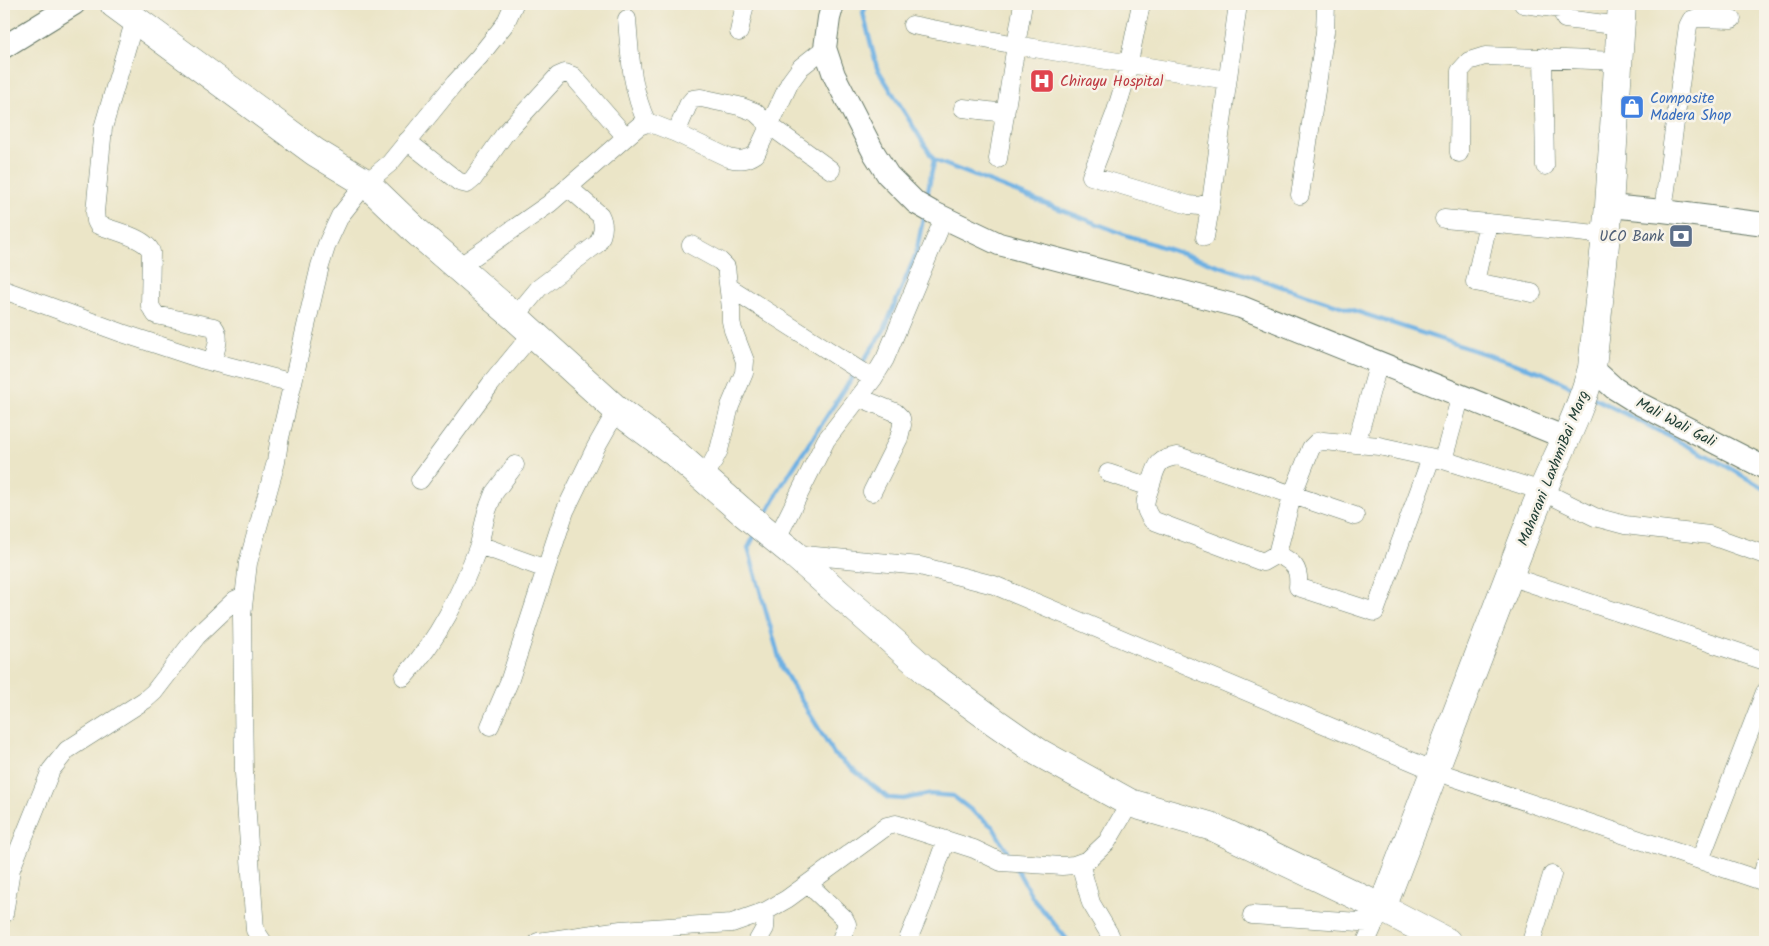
<svg xmlns="http://www.w3.org/2000/svg" width="1769" height="946" font-family="Kalam,sans-serif">
<style>
.lines{fill:none;stroke-linecap:round;stroke-linejoin:round}
.stream{stroke:#6eb1e3;stroke-width:4.5}
.minor-casing{stroke:#667867;stroke-width:19}
.tertiary-casing{stroke:#667867;stroke-width:24}
.primary-casing{stroke:#667867;stroke-width:29}
.minor{stroke:#fff;stroke-width:18}
.tertiary{stroke:#fff;stroke-width:22}
.primary{stroke:#fff;stroke-width:28}
.labels{text-anchor:middle;stroke-width:5;stroke-linejoin:round;paint-order:stroke}
.health-label{font-size:15px;fill:#be3a42;stroke:#f7f3e8;text-anchor:start}
.shop-label{font-size:15px;fill:#366cbe;stroke:#f7f3e8;text-anchor:start}
.service-label{font-size:15px;fill:#4e5e75;stroke:#f7f3e8;text-anchor:end}
.street-label{font-size:15px;fill:#1f3d34;stroke:#f7f3e8}
</style>
<rect width="100%" height="100%" fill="#f7f3e8"/>
<filter id="ink" filterUnits="userSpaceOnUse"><feTurbulence type="fractalNoise" baseFrequency=".02" numOctaves="2"/><feDisplacementMap in="SourceGraphic" scale="10" xChannelSelector="R" yChannelSelector="G"/><feConvolveMatrix kernelMatrix="1 2 1 2 8 2 1 2 1" color-interpolation-filters="sRGB"/></filter>
<filter id="wash" filterUnits="userSpaceOnUse"><feTurbulence type="fractalNoise" baseFrequency=".0096" numOctaves="4" result="noise"/><feDisplacementMap in="SourceGraphic" scale="20" xChannelSelector="R" yChannelSelector="G"/><feGaussianBlur stdDeviation="1.12" result="paint"/><feColorMatrix in="noise" values="0 0 0 0 0 0 0 0 0 0 0 0 0 0 0 0 0 1.4 0 .05"/><feComposite in="paint" operator="in"/></filter>
<g filter="url(#wash)">
<rect width="100%" height="100%" fill="#ebe5c7"/>
<g class="lines">
<!-- stream -->
<path class="stream" d="M 867,4 L 863,13 L 877,68 L 934,160 L 1126,235 L 1543,373 L 1576,389
M 926,201 L 934,160
M 862,363 L 884,330 L 916,254 L 924,214
M 1592,397 L 1721,463 L 1765,489
M 764,518 L 782,485 L 853,376
M 756,533 L 748,548 L 782,668 L 834,754 L 888,798 L 903,799 L 928,794 L 953,796 L 993,827 L 1010,857
M 1016,868 L 1033,898 L 1069,942"/>
</g>
</g>
<g filter="url(#ink)">
<g class="lines">
<defs>
<path id="minor" d="M 1141,4 L 1125,81 L 1115,114 L 1091,176 L 1189,205 L 1199,206 L 1211,202 L 1238,4
M 1523,4 L 1561,9 L 1565,19 L 1621,26
M 135,19 L 103,128 L 95,212 L 96,221 L 98,225 C 112,230 147,238 151,252 L 150,306 L 156,315 L 214,327 C 222,337 215,351 212,362
M 627,19 C 630,55 631,89 647,123
M 912,25 L 1016,45 L 1023,4
M 739,32 L 745,4
M 1543,57 L 1545,166
M 963,108 L 1005,113
M 676,133 L 688,105 L 693,99 L 701,98 L 739,106 L 755,112 L 769,125 L 831,170
M 407,141 L 459,182 L 467,184 L 473,179 L 504,135 L 558,76 L 565,73 L 573,76 L 626,137
M 1459,153 L 1460,71 L 1469,61 L 1485,56 L 1619,61
M 998,159 L 1016,45 L 1227,80
M 1300,195 L 1325,32 L 1326,4
M 1663,211 L 1688,26 L 1691,20 L 1697,18 L 1732,19
M 1444,219 L 1488,223
M 1205,237 L 1211,202
M 691,245 L 720,261 L 726,267 L 731,308 L 731,321 L 733,330 L 745,361 L 744,373 L 730,406 L 719,450 L 704,479
M 459,267 L 549,204 L 618,144 L 639,126 L 647,123 L 653,124 L 676,133 L 729,158 C 740,161 747,160 756,154 L 790,82 L 801,67 L 825,48
M 729,287 L 873,379
M 4,290 L 122,333 L 201,359 L 293,383
M 1532,293 L 1475,282 L 1488,223 L 1606,235
M 515,317 L 539,288 L 597,244 C 603,235 605,225 600,215 L 568,187
M 858,397 L 895,412 L 901,418 L 902,425 L 899,438 L 872,492
M 1356,444 L 1379,362
M 1431,458 L 1375,612 L 1298,587 C 1300,567 1293,562 1277,554 L 1292,496 L 1311,448 L 1317,442 L 1323,441 L 1379,446 L 1443,460 L 1542,491 L 1595,517 L 1625,525 L 1709,535 L 1765,555
M 1443,460 L 1461,395
M 1108,473 L 1150,487 C 1157,467 1155,459 1178,456 L 1355,516
M 420,480 L 490,385 L 532,334
M 1150,487 C 1145,501 1142,507 1152,520 L 1263,562 L 1277,554
M 776,540 L 826,440 L 873,379 L 885,359 L 944,218
M 479,545 L 487,511 L 494,493 L 515,465
M 794,554 L 920,566 L 994,585 L 1435,771 L 1765,882
M 1509,576 L 1765,661
M 404,677 C 439,639 461,593 479,545 L 546,569
M 490,726 L 509,682 L 565,511 L 596,447 L 617,410
M 1700,860 L 1765,692
M 1080,863 L 1091,903 L 1110,935 L 1112,942
M 1761,880 L 1765,865
M 808,884 L 844,918 L 847,924 L 840,942
M 4,914 L 11,869 L 51,770 L 67,750 L 145,700 L 154,692 L 197,636 L 235,600 L 244,596
M 1252,915 L 1375,923
M 263,942 L 255,930 L 244,773 L 242,616 L 248,563 L 276,462 L 279,442 L 320,266 L 327,244 L 340,216 L 366,183 L 390,163 L 455,83 L 479,57 L 505,24 L 514,4
M 538,942 L 621,930 L 732,923 L 766,911 L 787,899 L 887,826 L 896,824 L 974,849 L 1001,862 L 1062,866 L 1074,865 L 1088,860 L 1107,842 L 1130,803
M 757,942 L 765,928 L 766,911
M 907,942 L 923,904 L 946,840
M 1366,942 L 1379,913
M 1531,942 L 1552,875"/>
<path id="tertiary" d="M 833,4 L 829,18 L 825,48 L 834,75 L 874,153 L 888,175 L 916,203 L 932,212 L 999,244 L 1241,307 L 1566,438
M 4,47 L 74,4
M 1609,206 L 1663,211 L 1765,224
M 1592,368 L 1614,388 L 1638,403 L 1765,468"/>
<path id="primary" d="M 114,4 L 315,152 L 366,183 L 416,231 L 515,317 L 617,410 L 675,453 L 745,514 L 794,554 L 932,676 L 995,722 L 1038,752 L 1130,803 L 1213,827 L 1382,908 L 1447,942
M 1382,908 C 1432,778 1481,649 1531,519 C 1550,468 1578,421 1592,368 L 1609,206 L 1622,4"/>
</defs>
<!-- minor casing -->
<use href="#minor" class="minor-casing"/>
<!-- tertiary casing -->
<use href="#tertiary" class="tertiary-casing"/>
<!-- primary casing -->
<use href="#primary" class="primary-casing"/>
<!-- minor -->
<use href="#minor" class="minor"/>
<!-- tertiary -->
<use href="#tertiary" class="tertiary"/>
<!-- primary -->
<use href="#primary" class="primary"/>
</g>
</g>
<!-- icons -->
<defs>
<symbol id="hospital-square" viewBox="-11 -11 22 22"><rect x="-9" y="-9" width="18" height="18" rx="4" fill="#e0444e" stroke="#f7f3e8"/><path d="M-5-5h3v3.5h4V-5h3V5h-3V1.5h-4V5h-3Z" fill="#fff"/></symbol>
<symbol id="shop-square" viewBox="-11 -11 22 22"><rect x="-9" y="-9" width="18" height="18" rx="4" fill="#3f7fe0" stroke="#f7f3e8"/><path d="M-5-2.5h2.3a2.7 3.5 0 0 1 5.4 0H5L5.5 6h-11ZM-1.5-2.5h3a1.5 2.3 0 0 0-3 0Z" fill="#fff"/></symbol>
<symbol id="bank-square" viewBox="-11 -11 22 22"><rect x="-9" y="-9" width="18" height="18" rx="4" fill="#5c6f8a" stroke="#f7f3e8"/><path d="M-6-4H6V4H-6ZM0-2.3a2.3 2.3 0 1 0 0 4.6a2.3 2.3 0 1 0 0-4.6Z" fill="#fff"/></symbol>
</defs>
<g fill-rule="evenodd">
<use href="#hospital-square" x="1028" y="67" width="28" height="28"/>
<use href="#shop-square" x="1618" y="93" width="28" height="28"/>
<use href="#bank-square" x="1667" y="222" width="28" height="28"/>
</g>
<g class="labels">
<!-- health labels -->
<g class="health-label">
<text x="1060" y="86">Chirayu Hospital</text>
</g>
<!-- shop labels -->
<g class="shop-label">
<text x="1650" y="103">Composite<tspan x="1650" dy="17">Madera Shop</tspan></text>
</g>
<!-- service labels -->
<g class="service-label">
<text x="1664" y="241">UCO Bank</text>
</g>
<!-- street labels -->
<g class="street-label">
<text transform="translate(1676 422) rotate(28)" y="5">Mali Wali Gali</text>
<text transform="translate(1553 468) rotate(-68)" y="5">Maharani LaxhmiBai Marg</text>
</g>
</g>
<!-- margin -->
<rect width="1769" height="946" fill="none" stroke="#f7f3e8" stroke-width="20"/>
</svg>
